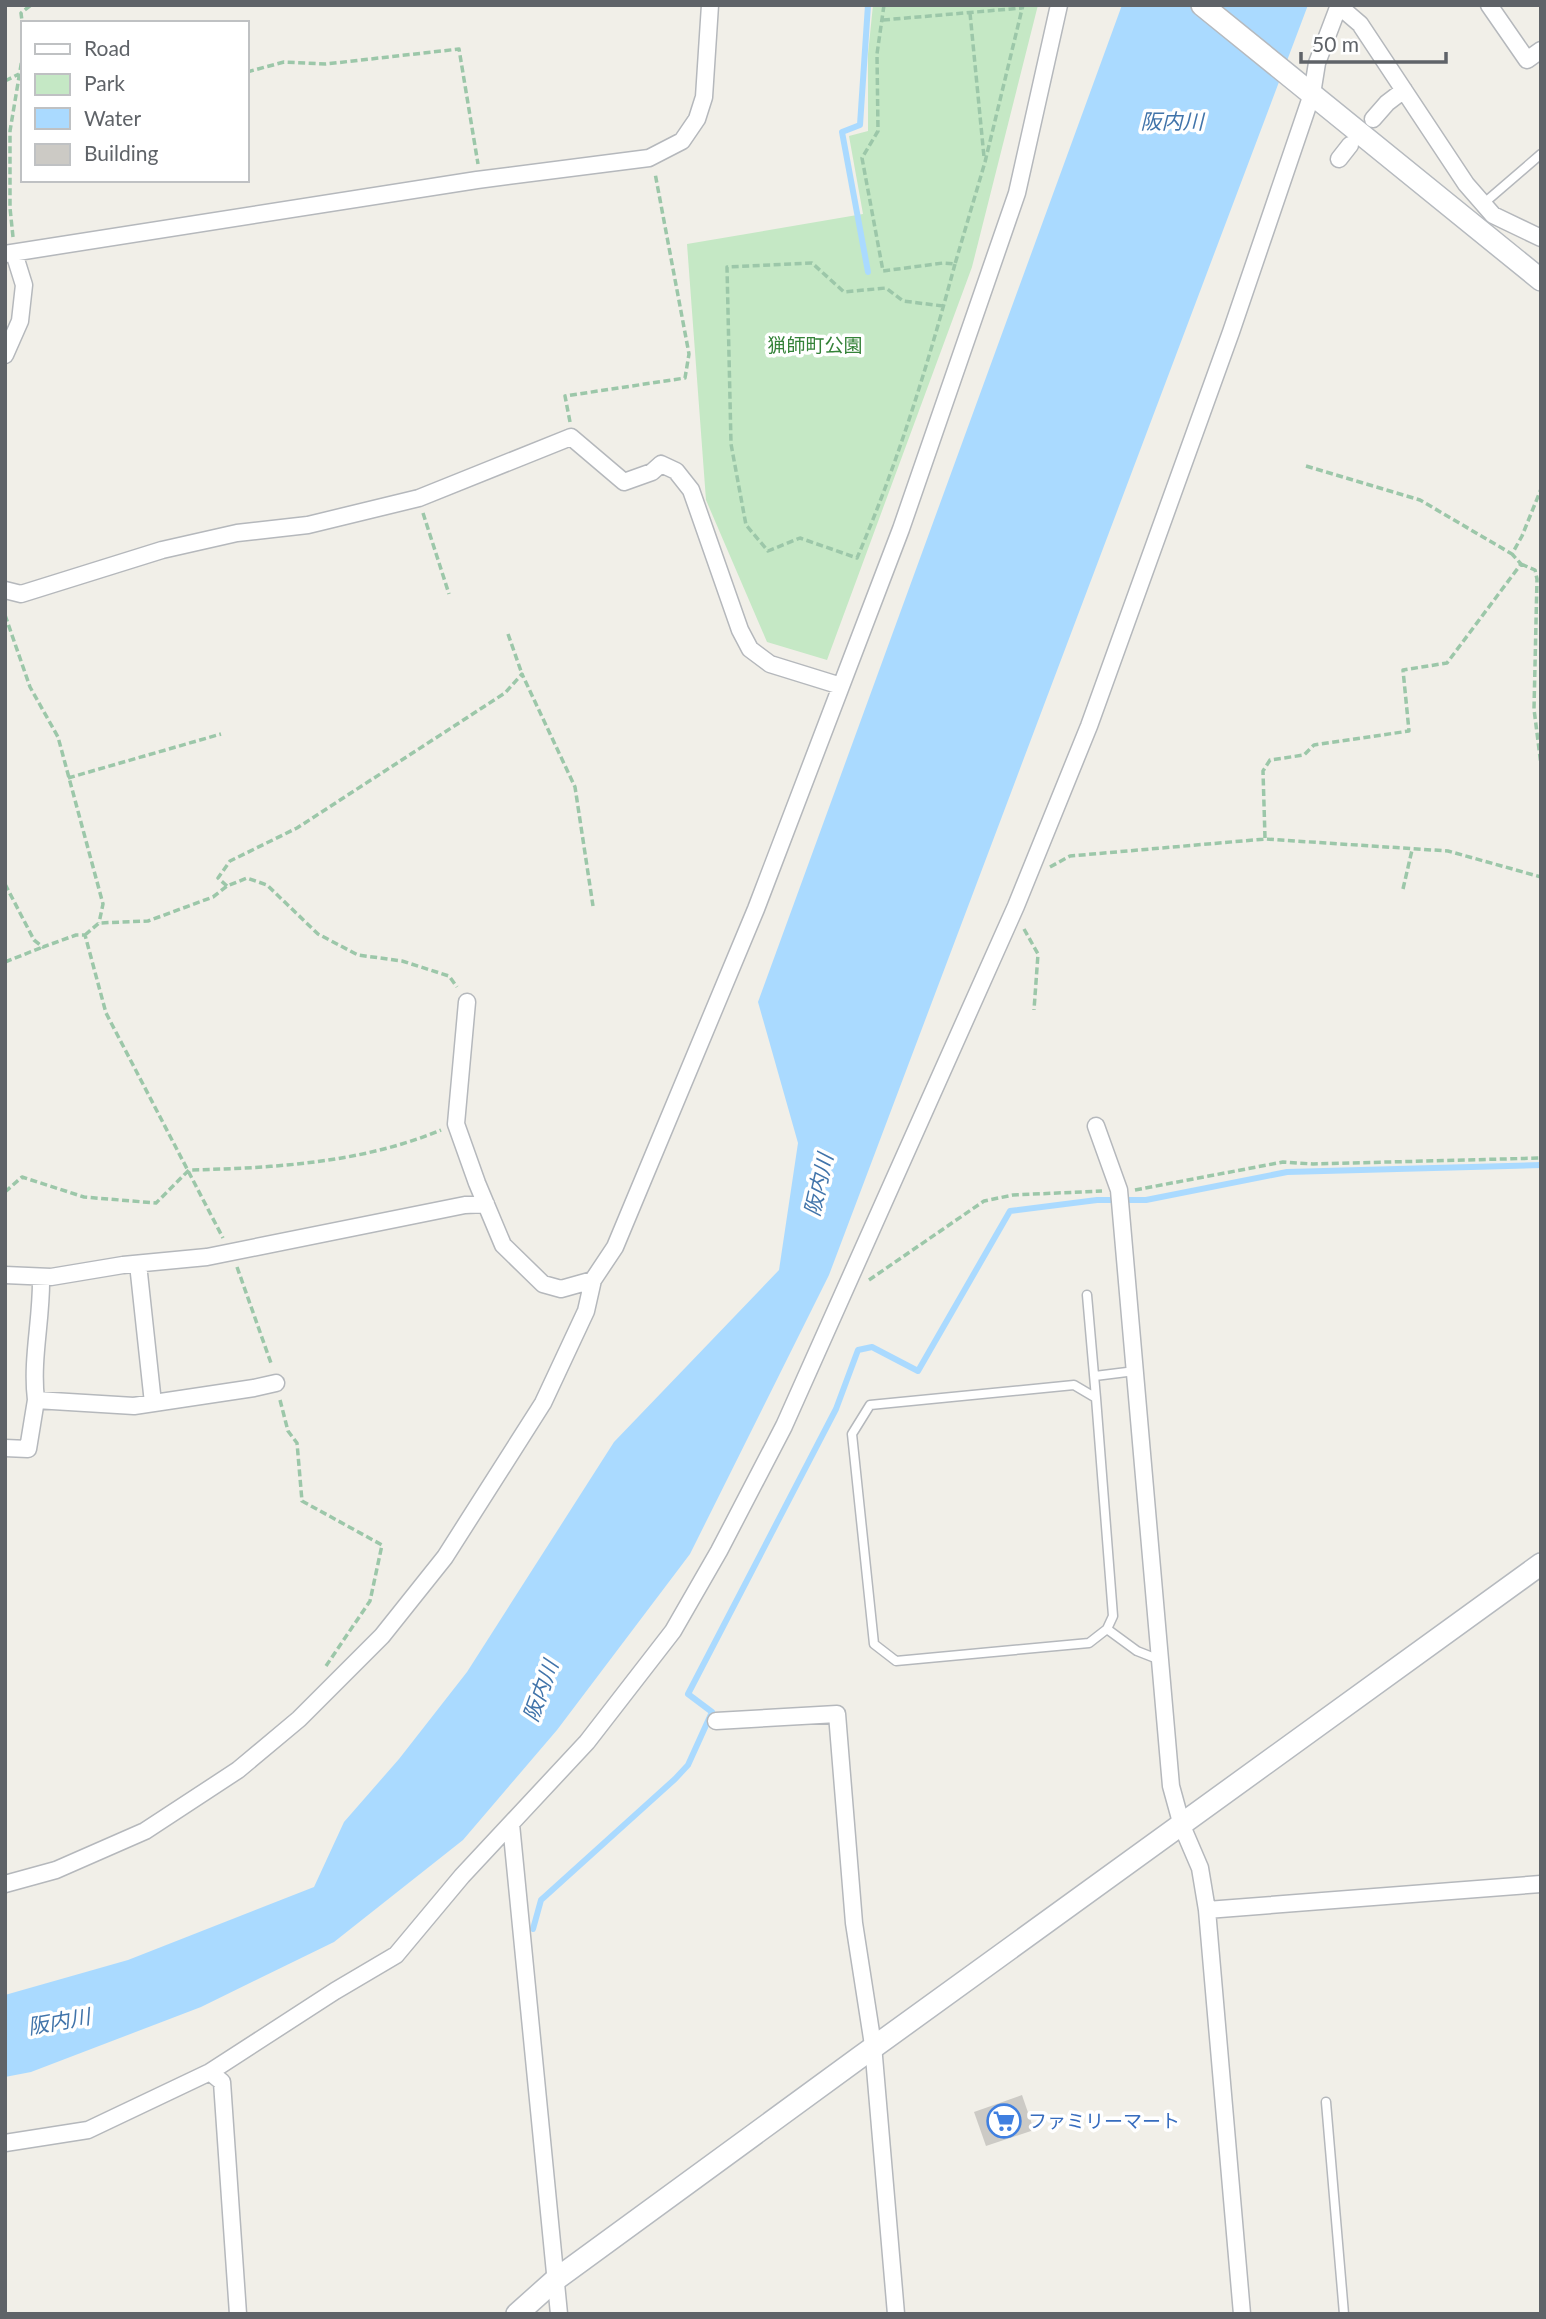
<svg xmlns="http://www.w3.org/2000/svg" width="1546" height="2319" font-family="Lato,'Noto Sans JP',sans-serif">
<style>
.green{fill:#c5e8c5}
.water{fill:#aadaff}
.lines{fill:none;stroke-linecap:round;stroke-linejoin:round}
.stream{stroke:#aadaff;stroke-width:6}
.building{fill:#cccac5}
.lane-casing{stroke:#b5b8bc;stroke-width:11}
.street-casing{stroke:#b5b8bc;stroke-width:19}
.secondary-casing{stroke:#b6babf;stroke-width:24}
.path{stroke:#9cc7a9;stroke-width:3.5;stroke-dasharray:7 3.5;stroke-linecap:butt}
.lane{stroke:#fff;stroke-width:8}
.street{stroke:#fff;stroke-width:16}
.secondary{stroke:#fff;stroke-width:21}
.labels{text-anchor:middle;stroke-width:7;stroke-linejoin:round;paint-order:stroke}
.park-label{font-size:19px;fill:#348238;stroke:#fff}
.shop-label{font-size:19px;fill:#366cbe;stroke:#fff;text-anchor:start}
.water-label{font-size:21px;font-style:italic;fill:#4174aa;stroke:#fff}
</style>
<rect width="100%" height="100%" fill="#f1efe8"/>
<!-- green -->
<path class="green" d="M 873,5 L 1038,5 L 972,267 L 827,660 L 767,642 L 706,500 L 687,244 L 863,214 L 849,136 L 868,131 L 868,54 Z"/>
<!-- water -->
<path class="water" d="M 1122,5 L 1308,5 L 829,1275 L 690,1554 L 557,1730 L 463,1840 L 334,1942 L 201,2007 L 31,2072 L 5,2077 L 5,1995 L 128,1960 L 314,1887 L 344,1822 L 399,1759 L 467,1672 L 614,1442 L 779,1270 L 798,1143 L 758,1002 Z"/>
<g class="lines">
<!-- stream -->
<path class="stream" d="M 868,272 L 842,132 L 860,125 L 868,5
M 533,1929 L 541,1900 L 675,1779 L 688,1765 L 712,1712 L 688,1694 L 836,1409 L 858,1350 L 872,1347 L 918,1371 L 1010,1211 L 1097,1200 L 1146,1200 L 1287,1172 L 1541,1165"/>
</g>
<!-- building -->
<path class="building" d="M 1022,2095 L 1034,2130 L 986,2146 L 974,2112 Z"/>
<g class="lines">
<defs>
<path id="lane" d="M 1483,204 L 1541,154
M 1087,1295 L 1096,1398
M 1095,1376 L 1135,1371
M 1107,1629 L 1113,1616 L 1096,1398 L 1074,1385 L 870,1405 L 852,1434 L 874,1644 L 896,1661 L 1089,1643 L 1107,1629 L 1137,1651 L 1160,1660
M 1326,2102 L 1344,2314"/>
<path id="street" d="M 1489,5 L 1527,60 L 1541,50
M 1339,6 L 1360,24 L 1466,184 L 1493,215 L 1541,238
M 1373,119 L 1387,103 L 1404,90
M 1339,159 L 1350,145
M 5,254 L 477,180 L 649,158 L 682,141 L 697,119 L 704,97 L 710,5
M 5,355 L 20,321 L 24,285 L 14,253
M 5,590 L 21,594 L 162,550 L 237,533 L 308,525 L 419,498 L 571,437 L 624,482 L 652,472 L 661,464 L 676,471 L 691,490 L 740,630 L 750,649 L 770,664 L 841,686
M 467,1002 L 456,1124 L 477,1183 L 503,1245 L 543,1284 L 561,1289 L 593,1280
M 1096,1126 L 1119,1190 L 1171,1786 L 1182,1826 L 1200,1868 L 1207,1910 L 1242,2314
M 138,1264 L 153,1403
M 5,1275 L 51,1277 L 123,1265 L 207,1257 L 465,1205 L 486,1204
M 36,1400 C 31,1359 42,1318 41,1277
M 5,1448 L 28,1449 L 36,1400 L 134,1406 L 254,1388 L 276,1383
M 716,1721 L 837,1714 L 854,1923 L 873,2045 L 896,2314
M 511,1824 L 559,2314
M 5,1884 L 56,1870 L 145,1831 L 238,1770 L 299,1719 L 382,1636 L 445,1557 L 543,1403 L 586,1311 L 593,1280 L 615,1247 L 756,909 L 901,529 L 1017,193 L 1059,5
M 1207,1910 L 1541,1884
M 210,2072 L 222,2082 L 238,2314
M 5,2143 L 88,2130 L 210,2072 L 335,1991 L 396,1955 L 462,1876 L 587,1742 L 673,1631 L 719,1551 L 784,1426 L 1016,906 L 1089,726 L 1231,332 L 1312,94 L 1317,63 L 1339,5"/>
<path id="secondary" d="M 1202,5 L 1541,280
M 517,2314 L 555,2280 C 882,2039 1213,1803 1541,1564"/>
</defs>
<!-- lane casing -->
<use href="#lane" class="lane-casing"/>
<!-- street casing -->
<use href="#street" class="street-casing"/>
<!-- secondary casing -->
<use href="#secondary" class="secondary-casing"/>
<!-- path -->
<path class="path" d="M 884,5 L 877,54 L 878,131 L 862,158 L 883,271 L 943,263 L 955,264 L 985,162 L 1023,5
M 970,13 L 984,157
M 883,20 L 1022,8
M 23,29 L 21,13 L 31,5
M 247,72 L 284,62 L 326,64 L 459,49 L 478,164
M 5,81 L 19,74
M 13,237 L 10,208 L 10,131 L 23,53
M 943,306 L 903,301 L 886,288 L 844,292 L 812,263 L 727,267 L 731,444 L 746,525 L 768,551 L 800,538 L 857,558 C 898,463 928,364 955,264
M 570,422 L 565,396 L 685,378 L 689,354 L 655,173
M 1306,466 L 1420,500 L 1512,554
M 423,513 L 449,594
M 1521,564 L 1535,570 L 1537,579 L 1534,709 L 1541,765
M 5,615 L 30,687 L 58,737 L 103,904 L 99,923
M 508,634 L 522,674
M 68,778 L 221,734
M 1265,838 L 1263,771 L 1270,760 L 1304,755 L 1314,745 L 1409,731 L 1403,670 L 1447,663 L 1521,564 L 1512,554 L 1522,536 L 1541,489
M 1050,867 L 1070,856 L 1265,839 L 1448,851 L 1541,877
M 5,884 L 34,940 L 43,947 L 76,935 L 85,935 L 106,1013 L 223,1238
M 227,886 L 218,878 L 230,861 L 297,828 L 505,693 L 522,674 L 575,787 L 593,906
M 1403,889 L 1412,850
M 1024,929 L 1038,954 L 1034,1010
M 85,935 L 99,923 L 148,921 L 213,897 L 227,886 L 247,878 L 267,885 L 318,934 L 358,955 L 402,961 L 449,976 L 457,987
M 5,962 L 43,947
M 1135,1190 L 1283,1162 L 1313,1164 L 1541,1158
M 5,1192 L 22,1177 L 84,1197 L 156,1203 L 189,1170 C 274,1168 362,1163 441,1130
M 237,1267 L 272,1366
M 869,1280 L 984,1201 L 1013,1195 L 1102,1191
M 280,1400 L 288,1431 L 297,1443 L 302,1501 L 382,1545 L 370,1601 L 326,1666"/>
<!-- lane -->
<use href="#lane" class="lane"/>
<!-- street -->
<use href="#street" class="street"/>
<!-- secondary -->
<use href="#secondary" class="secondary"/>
</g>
<!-- icons -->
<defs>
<symbol id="supermarket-ring" viewBox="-11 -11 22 22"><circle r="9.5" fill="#fff" stroke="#3f7fe0" stroke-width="1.5"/><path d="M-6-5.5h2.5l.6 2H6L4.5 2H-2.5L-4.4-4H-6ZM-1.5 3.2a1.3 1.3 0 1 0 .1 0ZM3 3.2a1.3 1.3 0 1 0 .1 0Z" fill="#3f7fe0"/></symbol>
</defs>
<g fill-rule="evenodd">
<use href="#supermarket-ring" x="985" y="2102" width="38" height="38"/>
</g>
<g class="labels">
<!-- park labels -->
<g class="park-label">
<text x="815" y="352">猟師町公園</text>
</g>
<!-- shop labels -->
<g class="shop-label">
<text x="1028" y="2128">ファミリーマート</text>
</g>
<!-- water labels -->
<g class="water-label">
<text x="1172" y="129">阪内川</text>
<text transform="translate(819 1185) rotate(-77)" y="7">阪内川</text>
<text transform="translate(541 1691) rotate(-70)" y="7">阪内川</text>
<text transform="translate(59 2022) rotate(-10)" y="7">阪内川</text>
</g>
</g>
<!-- border -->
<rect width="1546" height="2319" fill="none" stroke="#5f6368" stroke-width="14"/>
<!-- legend -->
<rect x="21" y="21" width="228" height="161" fill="#ffffff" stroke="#bfc1c3" stroke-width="2"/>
<rect x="35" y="44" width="35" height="10" fill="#ffffff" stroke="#bfc1c3" stroke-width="2"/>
<text x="84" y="56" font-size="21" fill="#5f6368">Road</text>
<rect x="35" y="74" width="35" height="21" fill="#c5e8c5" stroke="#bfc1c3" stroke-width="2"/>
<text x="84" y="91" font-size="21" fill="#5f6368">Park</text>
<rect x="35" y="108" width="35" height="21" fill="#aadaff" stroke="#bfc1c3" stroke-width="2"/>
<text x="84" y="126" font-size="21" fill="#5f6368">Water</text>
<rect x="35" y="144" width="35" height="21" fill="#cccac5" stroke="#bfc1c3" stroke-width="2"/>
<text x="84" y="161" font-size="21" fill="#5f6368">Building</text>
<!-- scale -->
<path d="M1301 52v10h145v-10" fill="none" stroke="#5f6368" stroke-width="3.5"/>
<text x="1312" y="52" font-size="21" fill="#5f6368" stroke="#ffffff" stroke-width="5" paint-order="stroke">50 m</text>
</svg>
